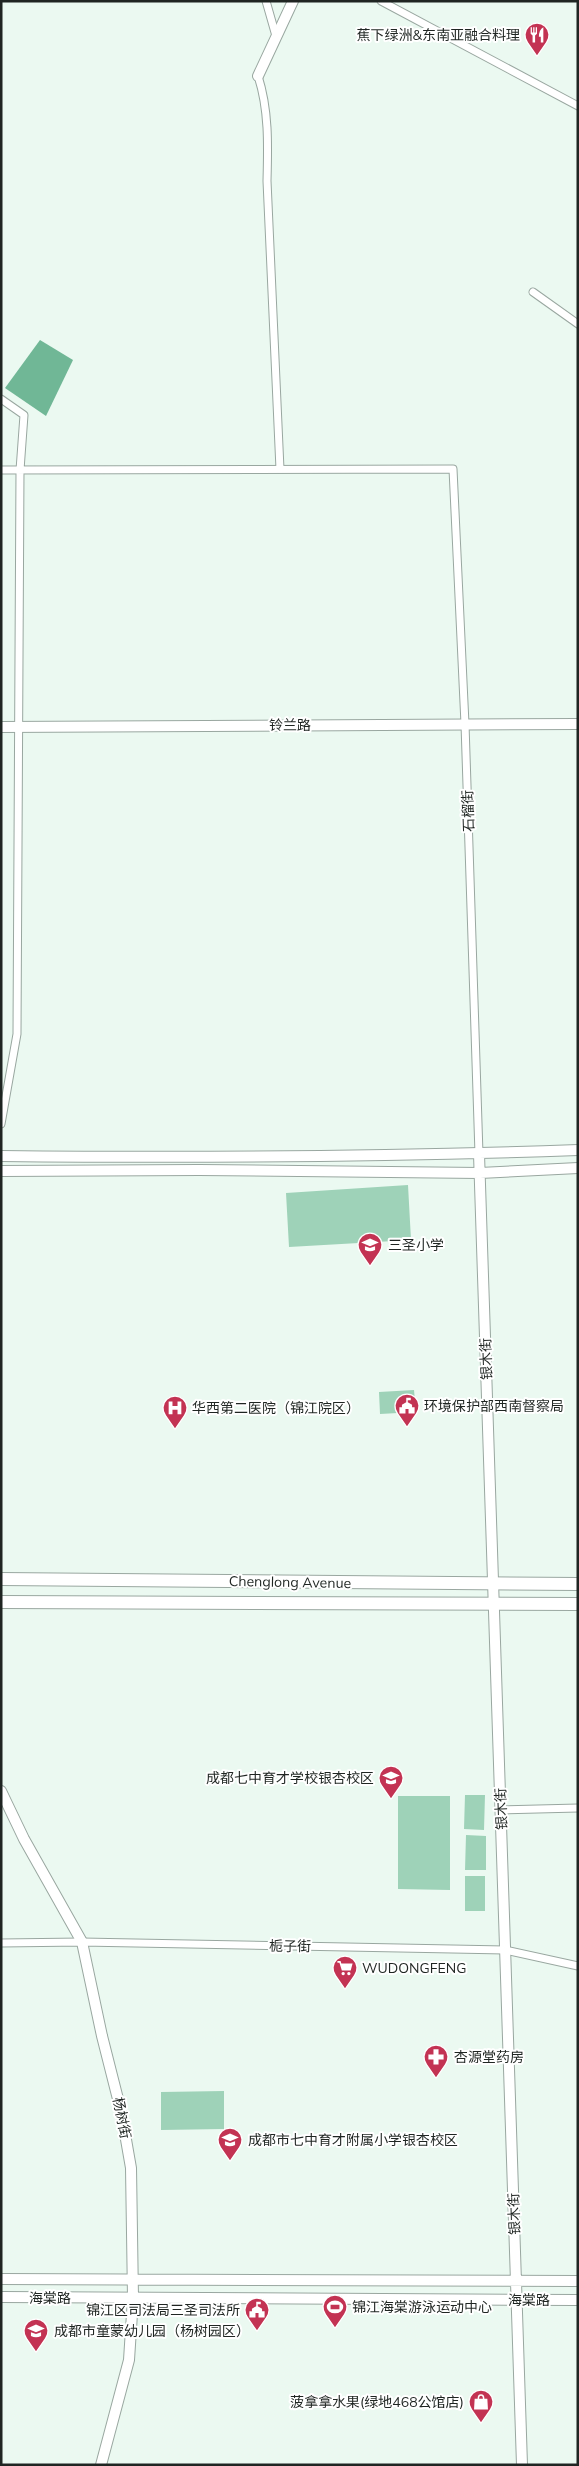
<svg xmlns="http://www.w3.org/2000/svg" width="579" height="2466" font-family="Mulish,'Noto Sans SC',sans-serif">
<style>
.green{fill:#9ed2b8}
.water{fill:#70b796}
.lines{fill:none;stroke-linecap:round;stroke-linejoin:round}
.street-casing{stroke:#99a7a0;stroke-width:9}
.secondary-casing{stroke:#99a7a0;stroke-width:12}
.highway-casing{stroke:#99a7a0;stroke-width:14}
.street{stroke:#fff;stroke-width:7}
.secondary{stroke:#fff;stroke-width:10}
.highway{stroke:#fff;stroke-width:12}
.labels{text-anchor:middle;stroke-width:4;stroke-linejoin:round;paint-order:stroke}
.poi-label{font-size:14px;fill:#1f2522;stroke:#fff;text-anchor:start}
.street-label{font-size:14px;fill:#1f2522;stroke:#fff}
</style>
<rect width="100%" height="100%" fill="#ebf9f1"/>
<!-- green -->
<path class="green" d="M 408,1185 L 411,1240 L 289,1247 L 286,1193 Z
M 414,1390 L 416,1412 L 380,1414 L 379,1392 Z
M 465,1795 L 485,1795 L 484,1830 L 464,1829 Z
M 398,1796 L 450,1796 L 450,1890 L 398,1889 Z
M 466,1835 L 486,1836 L 486,1870 L 465,1870 Z
M 465,1876 L 485,1876 L 485,1911 L 465,1911 Z
M 224,2091 L 224,2129 L 161,2130 L 161,2092 Z"/>
<!-- water -->
<path class="water" d="M 40,340 L 73,360 L 46,416 L 5,388 Z"/>
<g class="lines">
<defs>
<path id="street" d="M 266,1 L 276,36
M 381,1 L 578,106
M 258,76 C 269,110 268,145 267,181 L 280,469
M 533,292 L 578,324
M 1,399 L 24,415 L 20,470 L 17,1034 L 1,1124
M 1,470 L 453,469 L 465,724 L 479,1154
M 501,1810 L 578,1808
M 1,1943 L 82,1942 L 505,1950 L 578,1966"/>
<path id="secondary" d="M 258,76 L 293,1
M 1,727 L 578,724
M 479,1154 L 522,2465
M 1,1156 C 194,1158 385,1157 578,1150
M 1,1171 L 199,1170 L 480,1173 L 578,1168
M 1,1791 L 24,1839 L 82,1942 L 102,2036 L 121,2111 L 131,2168 L 133,2298 L 129,2360 L 101,2465
M 1,2279 L 578,2281
M 1,2297 L 578,2300"/>
<path id="highway" d="M 1,1579 L 578,1584
M 1,1602 L 578,1604"/>
</defs>
<!-- street casing -->
<use href="#street" class="street-casing"/>
<!-- secondary casing -->
<use href="#secondary" class="secondary-casing"/>
<!-- highway casing -->
<use href="#highway" class="highway-casing"/>
<!-- street -->
<use href="#street" class="street"/>
<!-- secondary -->
<use href="#secondary" class="secondary"/>
<!-- highway -->
<use href="#highway" class="highway"/>
</g>
<!-- icons -->
<defs>
<symbol id="restaurant-pin" viewBox="-11 -11 22 30"><path d="M0 17L-7.5 6A9.5 9.5 0 1 1 7.5 6Z" fill="#c33353" stroke="#fff"/><path d="M-5-6h1v4h1v-4h1v4h1v-4h1v5L-1.5 .5V6h-2V.5L-5-1ZM5-6V6H3V1.5H1.5Q1.5-4 5-6Z" fill="#fff"/></symbol>
<symbol id="school-pin" viewBox="-11 -11 22 30"><path d="M0 17L-7.5 6A9.5 9.5 0 1 1 7.5 6Z" fill="#c33353" stroke="#fff"/><path d="M0-5L7-2L0 1L-7-2ZM-4 1L0 2.5L4 1V4Q0 6-4 4Z" fill="#fff"/></symbol>
<symbol id="civic-pin" viewBox="-11 -11 22 30"><path d="M0 17L-7.5 6A9.5 9.5 0 1 1 7.5 6Z" fill="#c33353" stroke="#fff"/><path d="M-.6-6.5H3V-4.5H.6V-3L4-1V1h2V6H-6V1h2V-1L-.6-3ZM-1.2 2.5V6h2.4V2.5Z" fill="#fff"/></symbol>
<symbol id="hospital-pin" viewBox="-11 -11 22 30"><path d="M0 17L-7.5 6A9.5 9.5 0 1 1 7.5 6Z" fill="#c33353" stroke="#fff"/><path d="M-5-5h3v3.5h4V-5h3V5h-3V1.5h-4V5h-3Z" fill="#fff"/></symbol>
<symbol id="supermarket-pin" viewBox="-11 -11 22 30"><path d="M0 17L-7.5 6A9.5 9.5 0 1 1 7.5 6Z" fill="#c33353" stroke="#fff"/><path d="M-6-5.5h2.5l.6 2H6L4.5 2H-2.5L-4.4-4H-6ZM-1.5 3.2a1.3 1.3 0 1 0 .1 0ZM3 3.2a1.3 1.3 0 1 0 .1 0Z" fill="#fff"/></symbol>
<symbol id="pharmacy-pin" viewBox="-11 -11 22 30"><path d="M0 17L-7.5 6A9.5 9.5 0 1 1 7.5 6Z" fill="#c33353" stroke="#fff"/><path d="M-2-6h4v4h4v4h-4v4h-4v-4h-4v-4h4Z" fill="#fff"/></symbol>
<symbol id="stadium-pin" viewBox="-11 -11 22 30"><path d="M0 17L-7.5 6A9.5 9.5 0 1 1 7.5 6Z" fill="#c33353" stroke="#fff"/><path d="M0-5a6.5 5 0 1 0 0 10a6.5 5 0 1 0 0-10ZM-3.5-1.8h7v3.6h-7Z" fill="#fff"/></symbol>
<symbol id="shop-pin" viewBox="-11 -11 22 30"><path d="M0 17L-7.5 6A9.5 9.5 0 1 1 7.5 6Z" fill="#c33353" stroke="#fff"/><path d="M-5-2.5h2.3a2.7 3.5 0 0 1 5.4 0H5L5.5 6h-11ZM-1.5-2.5h3a1.5 2.3 0 0 0-3 0Z" fill="#fff"/></symbol>
</defs>
<g fill-rule="evenodd">
<use href="#restaurant-pin" x="523" y="21" width="28" height="38"/>
<use href="#school-pin" x="356" y="1231" width="28" height="38"/>
<use href="#civic-pin" x="393" y="1392" width="28" height="38"/>
<use href="#hospital-pin" x="161" y="1394" width="28" height="38"/>
<use href="#school-pin" x="377" y="1764" width="28" height="38"/>
<use href="#supermarket-pin" x="331" y="1954" width="28" height="38"/>
<use href="#pharmacy-pin" x="422" y="2043" width="28" height="38"/>
<use href="#school-pin" x="216" y="2126" width="28" height="38"/>
<use href="#stadium-pin" x="321" y="2293" width="28" height="38"/>
<use href="#civic-pin" x="243" y="2296" width="28" height="38"/>
<use href="#school-pin" x="22" y="2317" width="28" height="38"/>
<use href="#shop-pin" x="467" y="2388" width="28" height="38"/>
</g>
<g class="labels">
<!-- poi labels -->
<g class="poi-label">
<text x="520" y="40" text-anchor="end">蕉下绿洲&amp;东南亚融合料理</text>
<text x="388" y="1250">三圣小学</text>
<text x="424" y="1411">环境保护部西南督察局</text>
<text x="192" y="1413">华西第二医院（锦江院区）</text>
<text x="374" y="1783" text-anchor="end">成都七中育才学校银杏校区</text>
<text x="362" y="1973">WUDONGFENG</text>
<text x="454" y="2062">杏源堂药房</text>
<text x="248" y="2145">成都市七中育才附属小学银杏校区</text>
<text x="352" y="2312">锦江海棠游泳运动中心</text>
<text x="240" y="2315" text-anchor="end">锦江区司法局三圣司法所</text>
<text x="54" y="2336">成都市童蒙幼儿园（杨树园区）</text>
<text x="464" y="2407" text-anchor="end">菠拿拿水果(绿地468公馆店)</text>
</g>
<!-- street labels -->
<g class="street-label">
<text x="290" y="730">铃兰路</text>
<text transform="translate(468 811) rotate(-92)" y="5">石榴街</text>
<text transform="translate(486 1359) rotate(-92)" y="5">银木街</text>
<text transform="translate(290 1582) rotate(1)" y="5">Chenglong Avenue</text>
<text transform="translate(501 1809) rotate(-92)" y="5">银木街</text>
<text transform="translate(290 1946) rotate(1)" y="5">栀子街</text>
<text transform="translate(122 2118) rotate(79)" y="5">杨树街</text>
<text transform="translate(514 2214) rotate(-92)" y="5">银木街</text>
<text x="50" y="2303">海棠路</text>
<text x="529" y="2305">海棠路</text>
</g>
</g>
<!-- border -->
<rect width="579" height="2466" fill="none" stroke="#1f2522" stroke-width="5"/>
</svg>
